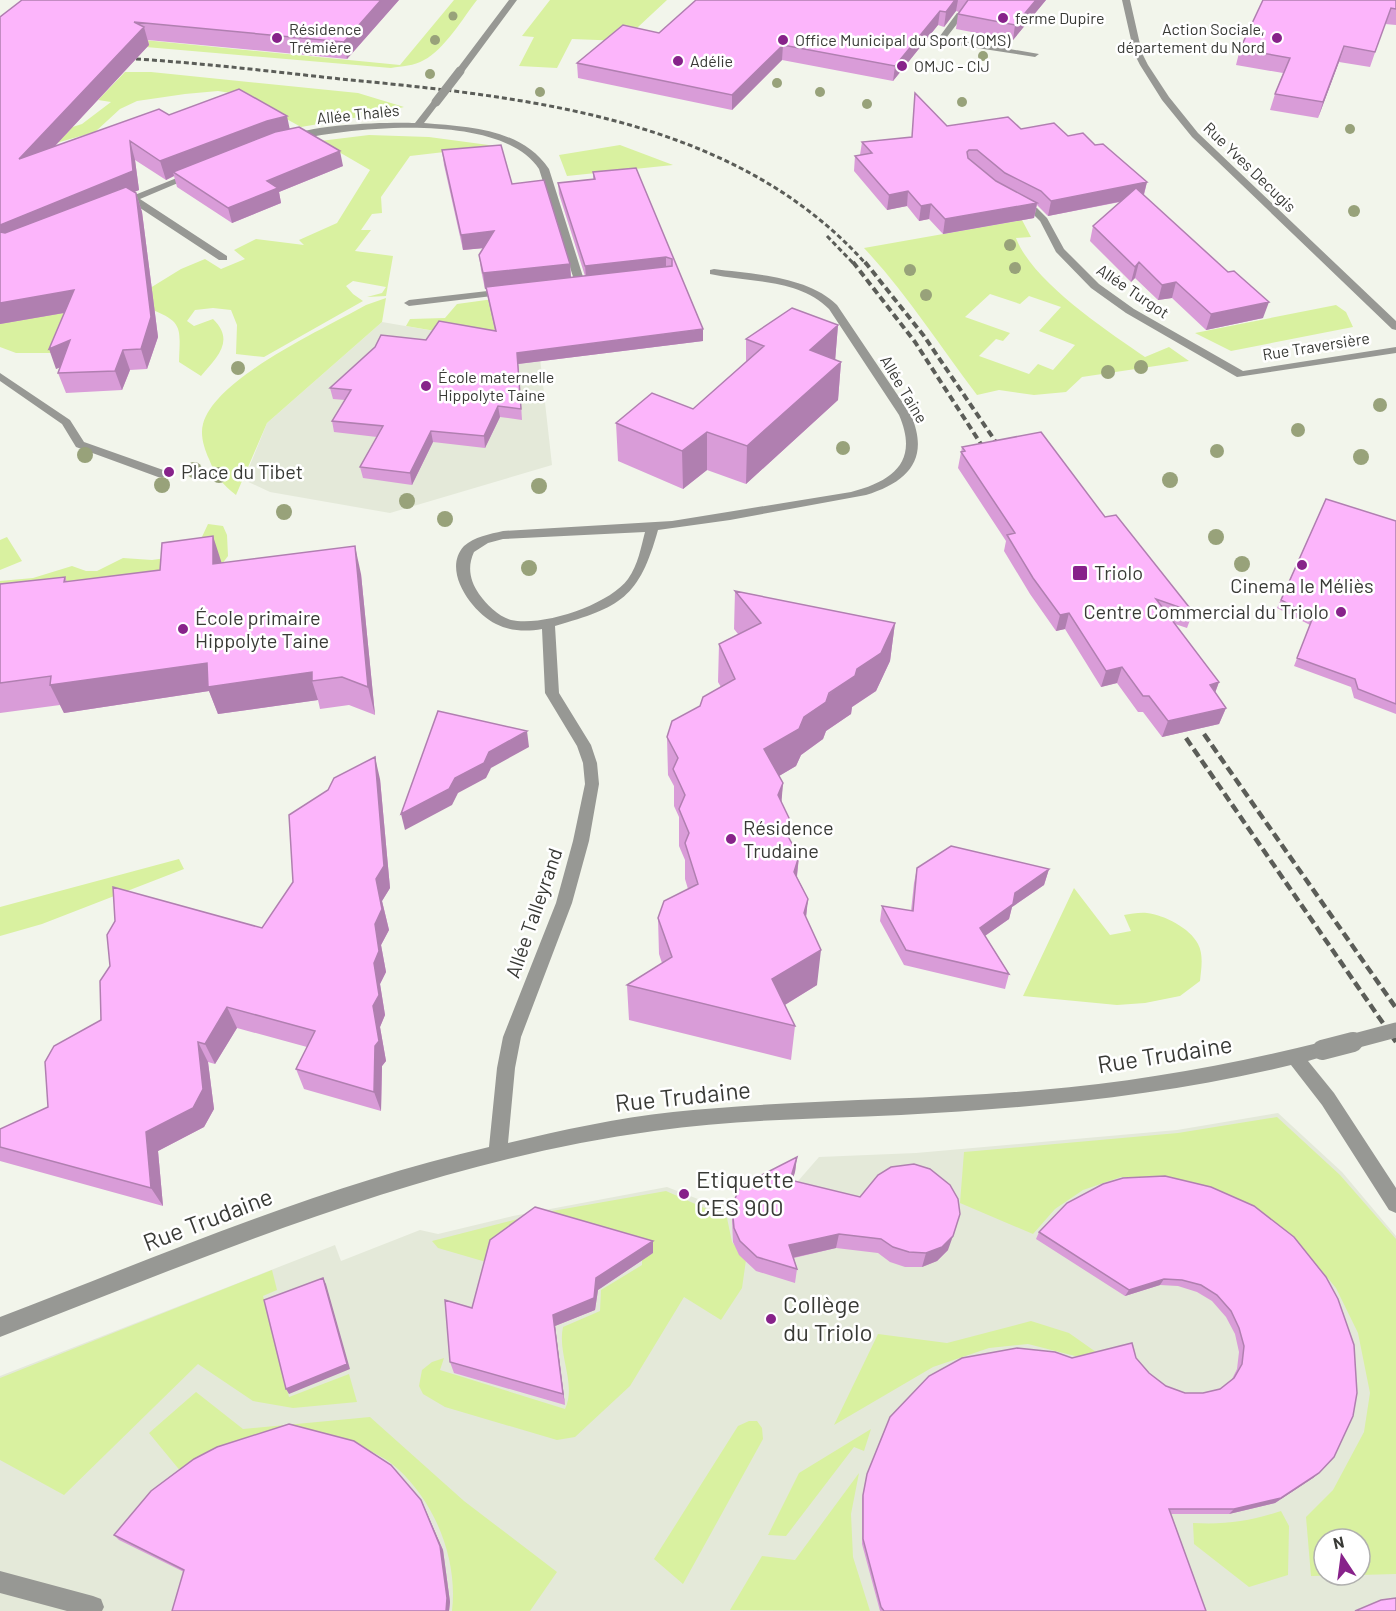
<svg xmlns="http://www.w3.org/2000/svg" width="1396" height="1611" font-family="Barlow,sans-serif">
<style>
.built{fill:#e4e9d9;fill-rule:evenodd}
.green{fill:#d9f1a0;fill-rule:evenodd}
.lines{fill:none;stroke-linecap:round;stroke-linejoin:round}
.minor{fill:#979894;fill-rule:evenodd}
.rail-far2{stroke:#5b5d58;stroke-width:3;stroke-dasharray:5 3;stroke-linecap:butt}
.rail-far1{stroke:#5b5d58;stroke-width:4;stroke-dasharray:7 4;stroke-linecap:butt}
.rail{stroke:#5b5d58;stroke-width:4.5;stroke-dasharray:9 4.5;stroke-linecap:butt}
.minor-bridge-far2{stroke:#979894;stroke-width:9}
.minor-bridge-far1{stroke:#979894;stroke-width:15}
.minor-bridge{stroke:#979894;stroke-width:20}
.tree{fill:#98a27a}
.wall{fill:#d99cd8}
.shaded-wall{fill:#b07fb0}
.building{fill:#fcb5fb;stroke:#b07fb0;stroke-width:1.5}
.poi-dot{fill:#87228a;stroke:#fff;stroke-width:2}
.labels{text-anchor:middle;stroke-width:5;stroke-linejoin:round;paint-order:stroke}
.far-poi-label{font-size:16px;fill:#393a36;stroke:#fff;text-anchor:start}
.far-street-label{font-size:16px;fill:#393a36;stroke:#fff}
.poi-label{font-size:20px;fill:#393a36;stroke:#fff;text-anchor:start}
.street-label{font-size:20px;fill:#393a36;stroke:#fff}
.near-street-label{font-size:24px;fill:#393a36;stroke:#fff}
.near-poi-label{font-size:24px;fill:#393a36;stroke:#fff;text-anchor:start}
</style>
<rect width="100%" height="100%" fill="#f2f5eb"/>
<!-- built -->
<path class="built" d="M 382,322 L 539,349 L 552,465 L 390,513 L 270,492 L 244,480 L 267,423 Z
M 1278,1113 L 1342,1172 L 1396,1236 L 1396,1611 L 0,1611 L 0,1376 L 335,1245 L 341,1261 L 420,1230 L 438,1234 L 513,1216 L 667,1187 L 734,1213 L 785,1196 L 819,1157 L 916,1153 L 1177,1130 ZM 1324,1539 L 1360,1539 L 1360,1575 L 1324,1575 Z"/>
<!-- green -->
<path class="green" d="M 454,0 L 477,0 C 463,18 444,50 424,60 C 414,66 402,66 391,68 L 134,46 L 144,40 L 400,65 Z
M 550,0 L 667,0 L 623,41 L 572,39 L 557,68 L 519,66 L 534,37 L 522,36 Z
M 125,72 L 151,72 L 358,93 L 404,107 L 371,115 L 301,127 L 243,95 L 218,91 L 185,94 L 137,101 L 120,109 L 95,132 L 42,147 L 60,131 L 82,124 L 111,102 L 98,100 Z
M 369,135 L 429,137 L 496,146 L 410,156 L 381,197 L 382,213 L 372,214 L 361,230 L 371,230 L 355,251 L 393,256 L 386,296 L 367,297 L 382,293 L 386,287 L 353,281 L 346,286 L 353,294 L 363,301 L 264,357 L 236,354 L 237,325 L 231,310 L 213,308 L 195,310 L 187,321 L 194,326 L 213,319 C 236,341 216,358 201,376 L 179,362 C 180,328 184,322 150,309 L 63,353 L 16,353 L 0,347 L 0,297 L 64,313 L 64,323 L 142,293 L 181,269 L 205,259 L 221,269 L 245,259 L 234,250 L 256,239 L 304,245 L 299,240 L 337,223 L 370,170 L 320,141 Z
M 620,145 L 673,165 L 567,176 L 559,155 Z
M 1022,220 L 1031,237 L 1016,238 C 1032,281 1107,331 1145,357 L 1169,347 L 1189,361 L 1082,377 L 1066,392 L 1034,395 L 999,390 L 977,395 C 939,345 907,294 864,248 ZM 990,294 L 1020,304 L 1029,296 L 1061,307 L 1039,331 L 1075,345 L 1053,370 L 1038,364 L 1029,374 L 979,356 L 996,339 L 1003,341 L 1010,333 L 965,317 Z
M 522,295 L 488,340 L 406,326 L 410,319 L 445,318 L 457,304 Z
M 386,298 L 382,322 L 267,423 L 236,495 C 223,485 215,475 209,459 C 204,448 200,435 203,424 C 216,377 324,329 366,305 Z
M 1336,305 L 1346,312 L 1353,327 L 1231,351 L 1195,333 Z
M 208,524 L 223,526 L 227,535 L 228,556 L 222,564 L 0,614 L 0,581 L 33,578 L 72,566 L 86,571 L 97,571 L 123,558 L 152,560 L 166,558 L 201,539 Z
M 7,537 L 22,561 L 0,570 L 0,540 Z
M 179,859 L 184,869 L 42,924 L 0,936 L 0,907 Z
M 1074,888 L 1110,935 L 1131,931 L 1124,915 C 1131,914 1140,912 1147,913 C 1164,915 1190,928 1198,944 C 1204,955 1201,970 1200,981 L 1180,996 L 1145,1003 L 1117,1005 L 1023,996 Z
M 1277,1117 L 1340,1175 L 1396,1239 L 1396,1574 L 1360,1575 L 1360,1539 L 1324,1539 L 1324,1575 L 1358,1575 L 1311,1576 L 1306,1517 L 1333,1490 L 1364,1432 L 1370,1393 L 1358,1333 L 1336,1288 L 1297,1241 L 1257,1212 L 1161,1177 L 1121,1177 L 1083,1190 L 1055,1209 L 1033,1234 L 960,1203 L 964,1152 L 1178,1133 Z
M 666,1191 L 727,1218 L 732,1242 L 746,1260 L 742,1288 L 721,1320 L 684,1297 L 630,1386 L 575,1437 L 557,1440 L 445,1407 L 423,1394 L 419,1386 L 422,1370 L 432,1362 L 444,1358 L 440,1370 L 565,1409 C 577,1384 557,1354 563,1327 L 600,1311 L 601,1290 L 642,1265 L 642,1249 L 486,1262 L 438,1248 L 432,1241 L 541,1213 Z
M 272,1270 L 277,1290 L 263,1296 L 289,1397 L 349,1374 L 357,1402 L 293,1408 L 253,1401 L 198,1364 L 64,1495 L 0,1460 L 0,1378 Z
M 1031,1321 L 1069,1333 L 1103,1357 L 1083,1358 L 1028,1344 L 989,1348 L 933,1367 L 834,1425 L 878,1334 L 947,1343 Z
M 196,1392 L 243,1429 L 370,1417 L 464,1501 L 557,1572 L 530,1611 L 452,1611 C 458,1560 436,1504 398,1469 C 388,1459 372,1452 359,1445 L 182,1473 L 149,1433 Z
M 749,1421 L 757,1421 L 762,1428 L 763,1439 L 683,1584 L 654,1559 L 738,1426 Z
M 871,1429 L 864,1451 L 854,1447 L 786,1536 L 768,1535 L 799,1473 Z
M 859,1473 L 851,1514 L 853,1557 L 870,1611 L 730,1610 L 762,1556 L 795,1560 Z
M 1281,1511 L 1289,1526 L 1288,1575 L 1249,1587 L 1194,1544 L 1193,1523 C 1225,1525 1251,1521 1281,1511 Z"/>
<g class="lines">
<!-- minor -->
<path class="minor" d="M 509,0 L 517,0 L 463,73 L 457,73 L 457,69 Z
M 1122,0 L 1130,0 L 1142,53 L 1148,65 L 1169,97 L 1198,133 L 1396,321 L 1396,330 L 1392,329 L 1192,137 L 1162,100 L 1140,65 L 1134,53 Z
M 957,13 L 964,15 L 946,38 L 1039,54 L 1035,57 L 938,42 L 937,40 Z
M 436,99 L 440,102 L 424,123 C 469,127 521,128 549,169 L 585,283 L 584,285 L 575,283 L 539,169 C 501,111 351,127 291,141 L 286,138 C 307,124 388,122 415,123 L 433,100 Z
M 189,173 L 197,175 L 140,199 L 227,256 L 227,260 L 219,260 L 131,202 L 120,206 L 115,203 Z
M 1016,201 L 1022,201 L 1037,208 L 1047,218 L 1064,249 L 1099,284 L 1134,309 L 1243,371 L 1396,347 L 1396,353 L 1237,377 L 1126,313 L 1091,288 L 1056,252 L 1040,221 L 1031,212 L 1016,205 Z
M 714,269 C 752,274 808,276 837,305 L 911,415 C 930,459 908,482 866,495 L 730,520 L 658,530 C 639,598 621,607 555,626 L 559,693 L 591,745 L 597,763 L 599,784 L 589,841 L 572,903 L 521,1037 L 515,1068 L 508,1143 C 562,1130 617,1118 673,1112 C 795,1099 918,1101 1040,1090 C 1135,1082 1229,1065 1322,1042 L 1328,1045 L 1331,1050 L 1328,1055 L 1308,1061 L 1334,1093 L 1396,1188 L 1396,1213 L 1389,1210 L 1322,1105 L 1291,1065 C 1163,1096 1032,1108 901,1115 C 819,1119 736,1119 654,1131 C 426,1162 213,1254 0,1337 L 0,1317 C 159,1256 324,1185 489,1147 L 497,1068 L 503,1037 L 556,903 L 573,841 L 585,784 L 583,763 L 577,746 L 545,693 L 542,629 C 526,632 510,631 496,624 C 473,613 441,571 464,546 C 474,537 490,534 503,531 L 672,521 L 851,492 C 894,481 919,461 899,415 L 829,309 C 798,278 750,283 710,274 L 710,270 ZM 645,532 C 641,547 638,565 628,579 C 609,605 542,627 511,620 C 498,616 487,605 479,594 C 470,581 467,567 474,552 L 488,543 L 503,539 Z
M 505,289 L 510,292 L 509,294 L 409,306 L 404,303 L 409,300 Z
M 0,373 L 70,420 L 84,442 L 166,471 L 168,474 L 166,477 L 158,477 L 76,447 L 62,424 L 0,381 Z
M 0,1571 L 93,1596 L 101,1599 L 104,1607 L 102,1611 L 67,1611 L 0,1593 Z"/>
<!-- rail-far2 -->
<path class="rail-far2" d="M 120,58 C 194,62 267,71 341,79 C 525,97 735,117 866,264
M 827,236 L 854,264"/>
<!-- rail-far1 -->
<path class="rail-far1" d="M 853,262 L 915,342 L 990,458
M 865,262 L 924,336 L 1004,454"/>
<!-- rail -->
<path class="rail" d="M 1204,734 L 1396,1008
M 1186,738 L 1396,1042"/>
<!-- minor-bridge-far2 -->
<path class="minor-bridge-far2" d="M 436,102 L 460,71"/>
<!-- minor-bridge-far1 -->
<path class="minor-bridge-far1" d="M 1347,1043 L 1396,1030"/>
<!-- minor-bridge -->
<path class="minor-bridge" d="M 1322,1050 L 1353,1042"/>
</g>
<!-- trees -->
<g class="tree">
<circle cx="453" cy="16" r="4.5"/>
<circle cx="435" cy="40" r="5"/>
<circle cx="983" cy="56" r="5"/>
<circle cx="430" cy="74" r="5"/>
<circle cx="777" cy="83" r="5"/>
<circle cx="540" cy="92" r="5"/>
<circle cx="820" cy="92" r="5"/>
<circle cx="962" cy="102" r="5"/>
<circle cx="867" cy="104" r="5"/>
<circle cx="1350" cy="129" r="5"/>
<circle cx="1354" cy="211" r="6"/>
<circle cx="1010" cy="245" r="6"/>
<circle cx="1015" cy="268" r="6"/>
<circle cx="910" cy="270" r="6"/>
<circle cx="926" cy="295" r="6"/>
<circle cx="1141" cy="367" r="7"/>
<circle cx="238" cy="368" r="7"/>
<circle cx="1108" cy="372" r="7"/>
<circle cx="1380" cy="405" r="7"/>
<circle cx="1298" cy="430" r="7"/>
<circle cx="843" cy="448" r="7"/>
<circle cx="1217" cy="451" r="7"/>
<circle cx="85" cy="455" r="8"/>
<circle cx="1361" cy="457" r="8"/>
<circle cx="194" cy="470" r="8"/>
<circle cx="219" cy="475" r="8"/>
<circle cx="1170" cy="480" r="8"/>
<circle cx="162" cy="485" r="8"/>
<circle cx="539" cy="486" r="8"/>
<circle cx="407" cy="501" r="8"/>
<circle cx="284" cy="512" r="8"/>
<circle cx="445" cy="519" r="8"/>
<circle cx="1216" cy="537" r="8"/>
<circle cx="1242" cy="564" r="8"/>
<circle cx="529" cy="568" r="8"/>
</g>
<!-- wall -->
<path class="wall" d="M 22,0 L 399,0 L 347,59 L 148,40 L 149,45 L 55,146 L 169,115 L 289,129 L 343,166 L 279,192 L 281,203 L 232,223 L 177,187 L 174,176 L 166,180 L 135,160 L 139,190 L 134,192 L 136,193 L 142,212 L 158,337 L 147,369 L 130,370 L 122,390 L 66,393 L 58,373 L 60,367 L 56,369 L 64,313 L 0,324 L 0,17 Z
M 696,0 L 1046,0 L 1013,40 L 956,29 L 958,14 L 959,12 L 956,11 L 944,27 L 938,25 L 893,81 L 782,60 L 732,110 L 578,78 L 577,63 L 659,33 Z
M 1396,0 L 1396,25 L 1385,24 L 1370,67 L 1339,62 L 1318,118 L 1270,110 L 1275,94 L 1283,73 L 1236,65 L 1240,49 Z
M 915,93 L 947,126 L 1021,129 L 1068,136 L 1095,145 L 1147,182 L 1144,195 L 1263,318 L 1206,330 L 1172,298 L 1158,300 L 1135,278 L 1131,282 L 1090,241 L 1093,226 L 1120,202 L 1048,216 L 1037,205 L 1034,218 L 943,234 L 929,219 L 919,221 L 907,206 L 887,210 L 854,171 L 855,156 L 860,155 L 862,142 L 912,137 Z
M 442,150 L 512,184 L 570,264 L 571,277 L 585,276 L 559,194 L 558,183 L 593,179 L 593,172 L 636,168 L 703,341 L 518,364 L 522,420 L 500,417 L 485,448 L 433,442 L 412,485 L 363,478 L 360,467 L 377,437 L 334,432 L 332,421 L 345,400 L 333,399 L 330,388 L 426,340 L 495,331 L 486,289 L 485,289 L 481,270 L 479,255 L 483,248 L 463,250 L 444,165 Z
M 838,325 L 835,360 L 841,362 L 838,400 L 746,484 L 707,470 L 683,489 L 618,461 L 616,423 L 693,409 L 746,362 L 746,339 Z
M 962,447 L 1105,517 L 1193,612 L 1187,628 L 1175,624 L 1219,682 L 1215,693 L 1226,708 L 1219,724 L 1162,737 L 1143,712 L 1138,712 L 1117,683 L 1101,687 L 1065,629 L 1056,631 L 1030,594 L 1004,551 L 1006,541 L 958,468 Z
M 1326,499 L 1396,521 L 1396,714 L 1354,698 L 1351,687 L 1294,666 L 1310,625 L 1277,608 Z
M 222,563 L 361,574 L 375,715 L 349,705 L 320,709 L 318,700 L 218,714 L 209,691 L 64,713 L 60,705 L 0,713 L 0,584 L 65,577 L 67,582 Z
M 735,591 L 895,623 L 890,661 L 876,691 L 852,707 L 851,714 L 826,731 L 823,739 L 801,755 L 796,766 L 779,776 L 783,783 L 781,802 L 788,836 L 799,856 L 797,877 L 808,899 L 806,917 L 817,985 L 785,1005 L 795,1026 L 791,1060 L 629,1020 L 627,985 L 662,963 L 659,954 L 658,918 L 688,889 L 685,879 L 685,860 L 679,846 L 679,817 L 674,806 L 674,786 L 668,775 L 667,737 L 700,706 L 721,687 L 718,682 L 719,644 L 738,634 L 734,629 Z
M 380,779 L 390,888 L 382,901 L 389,930 L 381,945 L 386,972 L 380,984 L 385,1015 L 380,1027 L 386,1061 L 382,1066 L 381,1111 L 304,1089 L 296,1069 L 307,1047 L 237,1028 L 215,1064 L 208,1062 L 214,1109 L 204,1127 L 158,1151 L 163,1206 L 0,1161 L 0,1129 L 48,1107 L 101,1020 L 262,928 Z
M 917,868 L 1049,869 L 1044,885 L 1012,907 L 1009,919 L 985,936 L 1009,974 L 1005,989 L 904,965 L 880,921 L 882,906 L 911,911 L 914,883 Z
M 797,1157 L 795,1172 L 792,1180 L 948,1250 L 937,1261 L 922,1267 L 905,1267 L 890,1262 L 878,1253 L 836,1248 L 794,1258 L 797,1269 L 795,1283 L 756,1271 L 739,1255 L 733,1242 L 732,1221 L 732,1206 Z
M 1165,1176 L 1319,1473 L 1313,1478 L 1275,1503 L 1229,1514 L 1171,1514 L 1206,1611 L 880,1611 L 862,1544 L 862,1499 L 867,1474 L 1072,1358 L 1136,1358 L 1149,1373 L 1166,1386 L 1185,1393 L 1203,1393 L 1220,1389 L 1231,1381 L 1237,1369 L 1239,1352 L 1235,1334 L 1226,1317 L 1212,1301 L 1197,1292 L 1178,1286 L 1160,1285 L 1125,1296 L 1036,1239 L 1039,1232 Z
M 653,1253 L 598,1290 L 595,1310 L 555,1326 L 565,1405 L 454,1373 L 450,1362 Z
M 423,1504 L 443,1550 L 450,1602 L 449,1611 L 172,1611 L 184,1572 L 119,1540 L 114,1535 Z"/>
<!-- shaded-wall -->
<path class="shaded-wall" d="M 381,0 L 399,0 L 347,59 L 344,42 Z
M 955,0 L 958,0 L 956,11 L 944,27 L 946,12 Z
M 1036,0 L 1046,0 L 1013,40 L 1015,25 Z
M 940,11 L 938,25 L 893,81 L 895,66 Z
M 144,27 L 149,45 L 26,177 L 19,159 Z
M 783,45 L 782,60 L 732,110 L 732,95 Z
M 1344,46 L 1339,62 L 1318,118 L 1323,102 Z
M 287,116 L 291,135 L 173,172 L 174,176 L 166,180 L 160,161 L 267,121 Z
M 130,141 L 135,160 L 139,190 L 1,247 L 0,245 L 0,225 Z
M 340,151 L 343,166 L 279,192 L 281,203 L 232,223 L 228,208 L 267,181 Z
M 1147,182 L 1143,197 L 1048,216 L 1051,201 Z
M 908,191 L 907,206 L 887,210 L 889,195 Z
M 136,193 L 142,212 L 158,337 L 147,369 L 141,349 Z
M 1037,203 L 1034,218 L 943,234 L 945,219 Z
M 931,204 L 929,219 L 919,221 L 921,206 Z
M 494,231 L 496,247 L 463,250 L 461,235 Z
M 666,257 L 666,268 L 586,277 L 585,266 Z
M 1139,262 L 1135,278 L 1131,282 L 1135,267 Z
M 570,264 L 571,279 L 485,289 L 483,273 Z
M 1176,282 L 1172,298 L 1158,300 L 1162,285 Z
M 74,290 L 81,310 L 0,324 L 0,303 Z
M 1269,302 L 1263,318 L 1206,330 L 1211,314 Z
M 838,325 L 835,362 L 810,350 Z
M 703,329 L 703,341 L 518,364 L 522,420 L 517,353 Z
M 70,340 L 77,360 L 56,369 L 49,349 Z
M 123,350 L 130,370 L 122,390 L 115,371 Z
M 841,362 L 838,400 L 746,484 L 747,446 Z
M 498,406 L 500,417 L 485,448 L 484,436 Z
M 431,431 L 433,442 L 412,485 L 410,473 Z
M 707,432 L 707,470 L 683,489 L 682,451 Z
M 213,536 L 222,564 L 213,564 Z
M 355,546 L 361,574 L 375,715 L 368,687 Z
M 1069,613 L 1065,629 L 1056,631 L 1060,615 Z
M 895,623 L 890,661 L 876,691 L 852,707 L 851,714 L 826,731 L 823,739 L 801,755 L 796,766 L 762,786 L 764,749 L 804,717 L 857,669 Z
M 207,663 L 312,672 L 312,681 L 318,700 L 218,714 L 209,691 L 64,713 L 50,685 Z
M 1122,667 L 1117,683 L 1101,687 L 1106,671 Z
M 1219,682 L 1213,698 L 1210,685 Z
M 1226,708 L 1219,724 L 1162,737 L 1168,721 Z
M 527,731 L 529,747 L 491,768 L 486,778 L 458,793 L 452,805 L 405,830 L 401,814 L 455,778 L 489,752 Z
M 375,757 L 380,779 L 390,888 L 382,901 L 389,930 L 381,945 L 386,972 L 380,984 L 385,1015 L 380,1027 L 386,1061 L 382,1066 L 381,1111 L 374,1092 L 373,1006 L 376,879 Z
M 783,783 L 780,820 L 778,795 Z
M 789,818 L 787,855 L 785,831 Z
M 799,856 L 795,892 L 794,872 Z
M 1049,869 L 1044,885 L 1012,907 L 1009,919 L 976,942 L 980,928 L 1015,893 Z
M 808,899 L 804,935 L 804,913 Z
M 821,950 L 817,985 L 770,1014 L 772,979 Z
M 227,1007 L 237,1028 L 215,1064 L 205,1044 Z
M 198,1042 L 208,1062 L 214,1109 L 204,1127 L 158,1151 L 163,1206 L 151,1188 L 146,1132 Z
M 797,1157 L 795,1172 L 788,1195 L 790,1180 Z
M 839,1234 L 836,1248 L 787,1259 L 789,1245 Z
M 953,1236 L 948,1250 L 937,1261 L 922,1267 L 926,1253 Z
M 653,1241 L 653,1253 L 598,1290 L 595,1310 L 555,1326 L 565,1405 L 563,1394 L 553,1315 L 596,1278 Z
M 323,1278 L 326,1284 L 350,1369 L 289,1394 L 286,1389 Z
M 1164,1279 L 1160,1285 L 1125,1296 L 1129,1290 Z
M 1319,1473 L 1313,1478 L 1275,1503 L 1229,1514 L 1234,1509 Z
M 421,1500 L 443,1550 L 450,1602 L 449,1611 L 446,1611 Z"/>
<!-- building -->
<path class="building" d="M 22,0 L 381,0 L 344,42 L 134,22 L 144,27 L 19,159 L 159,109 L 169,115 L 239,89 L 287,116 L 267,121 L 160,161 L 130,141 L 133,171 L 0,225 L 0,17 Z
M 696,0 L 955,0 L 946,12 L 940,11 L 895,66 L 783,45 L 732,95 L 577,63 L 623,25 L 659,33 Z
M 968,0 L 1036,0 L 1015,25 L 958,14 Z
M 1263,0 L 1396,0 L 1396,9 L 1391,8 L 1375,52 L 1344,46 L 1323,102 L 1275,94 L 1290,58 L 1240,49 Z
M 915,93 L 947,126 L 1008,117 L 1021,129 L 1054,123 L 1068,136 L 1083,133 L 1095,145 L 1103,144 L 1147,182 L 1051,201 L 1041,191 L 1005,173 L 977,150 L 969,150 L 967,152 L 968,158 L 996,181 L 1037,203 L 945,219 L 931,204 L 921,206 L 908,191 L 889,195 L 855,156 L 872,153 L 862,142 L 912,137 Z
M 299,127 L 340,151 L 267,181 L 278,188 L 228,208 L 173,172 L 275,132 Z
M 501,145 L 512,184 L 544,180 L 570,264 L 483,273 L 479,255 L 494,231 L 461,235 L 442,150 Z
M 636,168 L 703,329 L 517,353 L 521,409 L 498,406 L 484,436 L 431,431 L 410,473 L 360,467 L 383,426 L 332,421 L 351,390 L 330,388 L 375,347 L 381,335 L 426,340 L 439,321 L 496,331 L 486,287 L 672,266 L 672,259 L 666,257 L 585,266 L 558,183 L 595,179 L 593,172 Z
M 126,187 L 136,193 L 151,317 L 141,349 L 123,350 L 115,371 L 58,373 L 70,340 L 49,349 L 74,290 L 0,303 L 0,232 L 5,233 Z
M 1136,188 L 1228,272 L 1234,271 L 1269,302 L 1211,314 L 1176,282 L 1162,285 L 1139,262 L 1135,267 L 1093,226 Z
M 792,308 L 838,325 L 810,350 L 841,362 L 747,446 L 707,432 L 682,451 L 616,423 L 652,393 L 693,409 L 764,346 L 746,339 Z
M 1041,432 L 1105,517 L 1116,515 L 1193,612 L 1156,599 L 1219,682 L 1210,685 L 1226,708 L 1168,721 L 1149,696 L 1143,696 L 1122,667 L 1106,671 L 1069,613 L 1060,615 L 1033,578 L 1007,535 L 1015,533 L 961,452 L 965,451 L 962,447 Z
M 1326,499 L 1396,521 L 1396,704 L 1358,689 L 1355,679 L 1297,658 L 1313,617 L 1281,600 Z
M 213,536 L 213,564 L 355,546 L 368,687 L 342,677 L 312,681 L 312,672 L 208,687 L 207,663 L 50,685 L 51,676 L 0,683 L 0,584 L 65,577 L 64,582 L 160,570 L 162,543 Z
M 735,591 L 895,623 L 881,653 L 857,669 L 855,676 L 829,693 L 826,702 L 804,717 L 799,729 L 764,749 L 783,783 L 778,795 L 789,818 L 785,831 L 799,856 L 794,872 L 808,899 L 804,913 L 821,950 L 772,979 L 795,1026 L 627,985 L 672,957 L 658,918 L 664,901 L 698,884 L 685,843 L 689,833 L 679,809 L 685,795 L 673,769 L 678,758 L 667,737 L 672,721 L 700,706 L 703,697 L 735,679 L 719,644 L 761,623 Z
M 438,711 L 527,731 L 489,752 L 484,763 L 455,778 L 449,789 L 401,814 Z
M 375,757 L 384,866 L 376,879 L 382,909 L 375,924 L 379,951 L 374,963 L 379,995 L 373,1006 L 379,1041 L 375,1046 L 374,1092 L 296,1069 L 315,1031 L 227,1007 L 205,1044 L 198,1042 L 203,1089 L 193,1108 L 146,1132 L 151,1188 L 0,1147 L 0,1129 L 48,1107 L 45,1062 L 54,1046 L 101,1020 L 100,981 L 110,966 L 107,935 L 115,921 L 113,887 L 262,928 L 293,882 L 289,815 L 328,790 L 334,778 Z
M 951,846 L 1049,869 L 1015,893 L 1013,904 L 980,928 L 1009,974 L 906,950 L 882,906 L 913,911 L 917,868 Z
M 797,1157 L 790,1180 L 860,1197 L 878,1175 L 891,1167 L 914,1164 L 930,1169 L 950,1185 L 958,1199 L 960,1214 L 953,1236 L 942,1247 L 926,1253 L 909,1252 L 893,1247 L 881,1239 L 839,1234 L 789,1245 L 797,1269 L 757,1257 L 740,1241 L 734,1228 L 732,1206 L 739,1189 L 746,1183 Z
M 1165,1176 L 1211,1187 L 1254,1206 L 1294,1237 L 1326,1277 L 1338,1299 L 1354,1345 L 1357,1393 L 1353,1416 L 1334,1457 L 1319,1473 L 1281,1498 L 1234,1509 L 1169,1509 L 1206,1611 L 884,1611 L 881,1607 L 863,1539 L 863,1495 L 867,1474 L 890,1417 L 929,1376 L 962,1358 L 1017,1348 L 1055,1352 L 1072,1358 L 1132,1343 L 1136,1358 L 1149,1373 L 1166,1386 L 1185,1393 L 1203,1393 L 1220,1389 L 1234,1378 L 1242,1364 L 1244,1346 L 1239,1328 L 1231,1311 L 1217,1295 L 1201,1285 L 1182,1280 L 1164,1279 L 1129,1290 L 1039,1232 L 1067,1203 L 1103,1184 L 1123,1178 Z
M 535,1207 L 653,1241 L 596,1278 L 594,1298 L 553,1315 L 563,1394 L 450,1362 L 445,1300 L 472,1308 L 490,1240 Z
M 323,1278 L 347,1364 L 286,1389 L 264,1300 Z
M 289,1424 L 354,1441 L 391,1465 L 421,1500 L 440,1546 L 447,1598 L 446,1611 L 172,1611 L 184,1570 L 114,1535 L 151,1491 L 194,1459 L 217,1447 Z
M 1396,1598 L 1396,1611 L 1355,1611 L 1381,1600 Z"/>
<!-- markers -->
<g class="poi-dot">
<circle cx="1003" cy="18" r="6"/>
<circle cx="277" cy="38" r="6"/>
<circle cx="1277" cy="38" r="6"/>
<circle cx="783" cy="40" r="6"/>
<circle cx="678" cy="61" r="6"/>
<circle cx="902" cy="66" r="6"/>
<circle cx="426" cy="386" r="6"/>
<circle cx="169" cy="472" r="6"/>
<circle cx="1302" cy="565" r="6"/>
<rect x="1072" y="565" width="16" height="16" rx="3"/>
<circle cx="1341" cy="612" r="6"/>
<circle cx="183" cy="629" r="6"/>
<circle cx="731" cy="839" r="6"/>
<circle cx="684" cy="1194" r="6"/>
<circle cx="771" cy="1319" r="6"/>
</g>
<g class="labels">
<!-- far-poi labels -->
<g class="far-poi-label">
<text x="1015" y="24">ferme Dupire</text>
<text x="289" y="35">Résidence<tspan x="289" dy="18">Trémière</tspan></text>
<text x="1265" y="35" text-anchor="end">Action Sociale,<tspan x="1265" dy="18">département du Nord</tspan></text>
<text x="795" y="46">Office Municipal du Sport (OMS)</text>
<text x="690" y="67">Adélie</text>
<text x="914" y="72">OMJC - CIJ</text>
<text x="438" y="383">École maternelle<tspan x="438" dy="18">Hippolyte Taine</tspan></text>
</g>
<!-- far-street labels -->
<g class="far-street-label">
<text transform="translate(358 114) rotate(-6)" y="6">Allée Thalès</text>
<text transform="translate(1250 167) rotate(44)" y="6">Rue Yves Decugis</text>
<text transform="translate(1133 291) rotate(34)" y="6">Allée Turgot</text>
<text transform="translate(1316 346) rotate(-9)" y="6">Rue Traversière</text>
<text transform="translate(904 389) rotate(59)" y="6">Allée Taine</text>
</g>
<!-- poi labels -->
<g class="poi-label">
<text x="181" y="479">Place du Tibet</text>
<text x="1094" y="580">Triolo</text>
<text x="1302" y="593" text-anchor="middle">Cinema le Méliès</text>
<text x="1329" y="619" text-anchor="end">Centre Commercial du Triolo</text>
<text x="195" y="625">École primaire<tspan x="195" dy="23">Hippolyte Taine</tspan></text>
<text x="743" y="835">Résidence<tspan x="743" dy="23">Trudaine</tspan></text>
</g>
<!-- street labels -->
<g class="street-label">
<text transform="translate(534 913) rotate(-71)" y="7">Allée Talleyrand</text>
</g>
<!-- near-street labels -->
<g class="near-street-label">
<text transform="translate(1165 1055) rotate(-9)" y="8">Rue Trudaine</text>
<text transform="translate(683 1097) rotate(-6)" y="8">Rue Trudaine</text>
<text transform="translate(208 1220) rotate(-21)" y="8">Rue Trudaine</text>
</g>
<!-- near-poi labels -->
<g class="near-poi-label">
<text x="696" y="1188">Etiquette<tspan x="696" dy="28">CES 900</tspan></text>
<text x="783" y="1313">Collège<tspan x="783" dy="28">du Triolo</tspan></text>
</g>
</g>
<!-- north arrow -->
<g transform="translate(1342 1557) rotate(347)"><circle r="28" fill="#ffffff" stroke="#b0b0af" stroke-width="1.5"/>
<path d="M0-4.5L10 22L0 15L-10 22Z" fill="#87228a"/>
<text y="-9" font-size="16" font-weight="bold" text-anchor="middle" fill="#393a36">N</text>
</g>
</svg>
